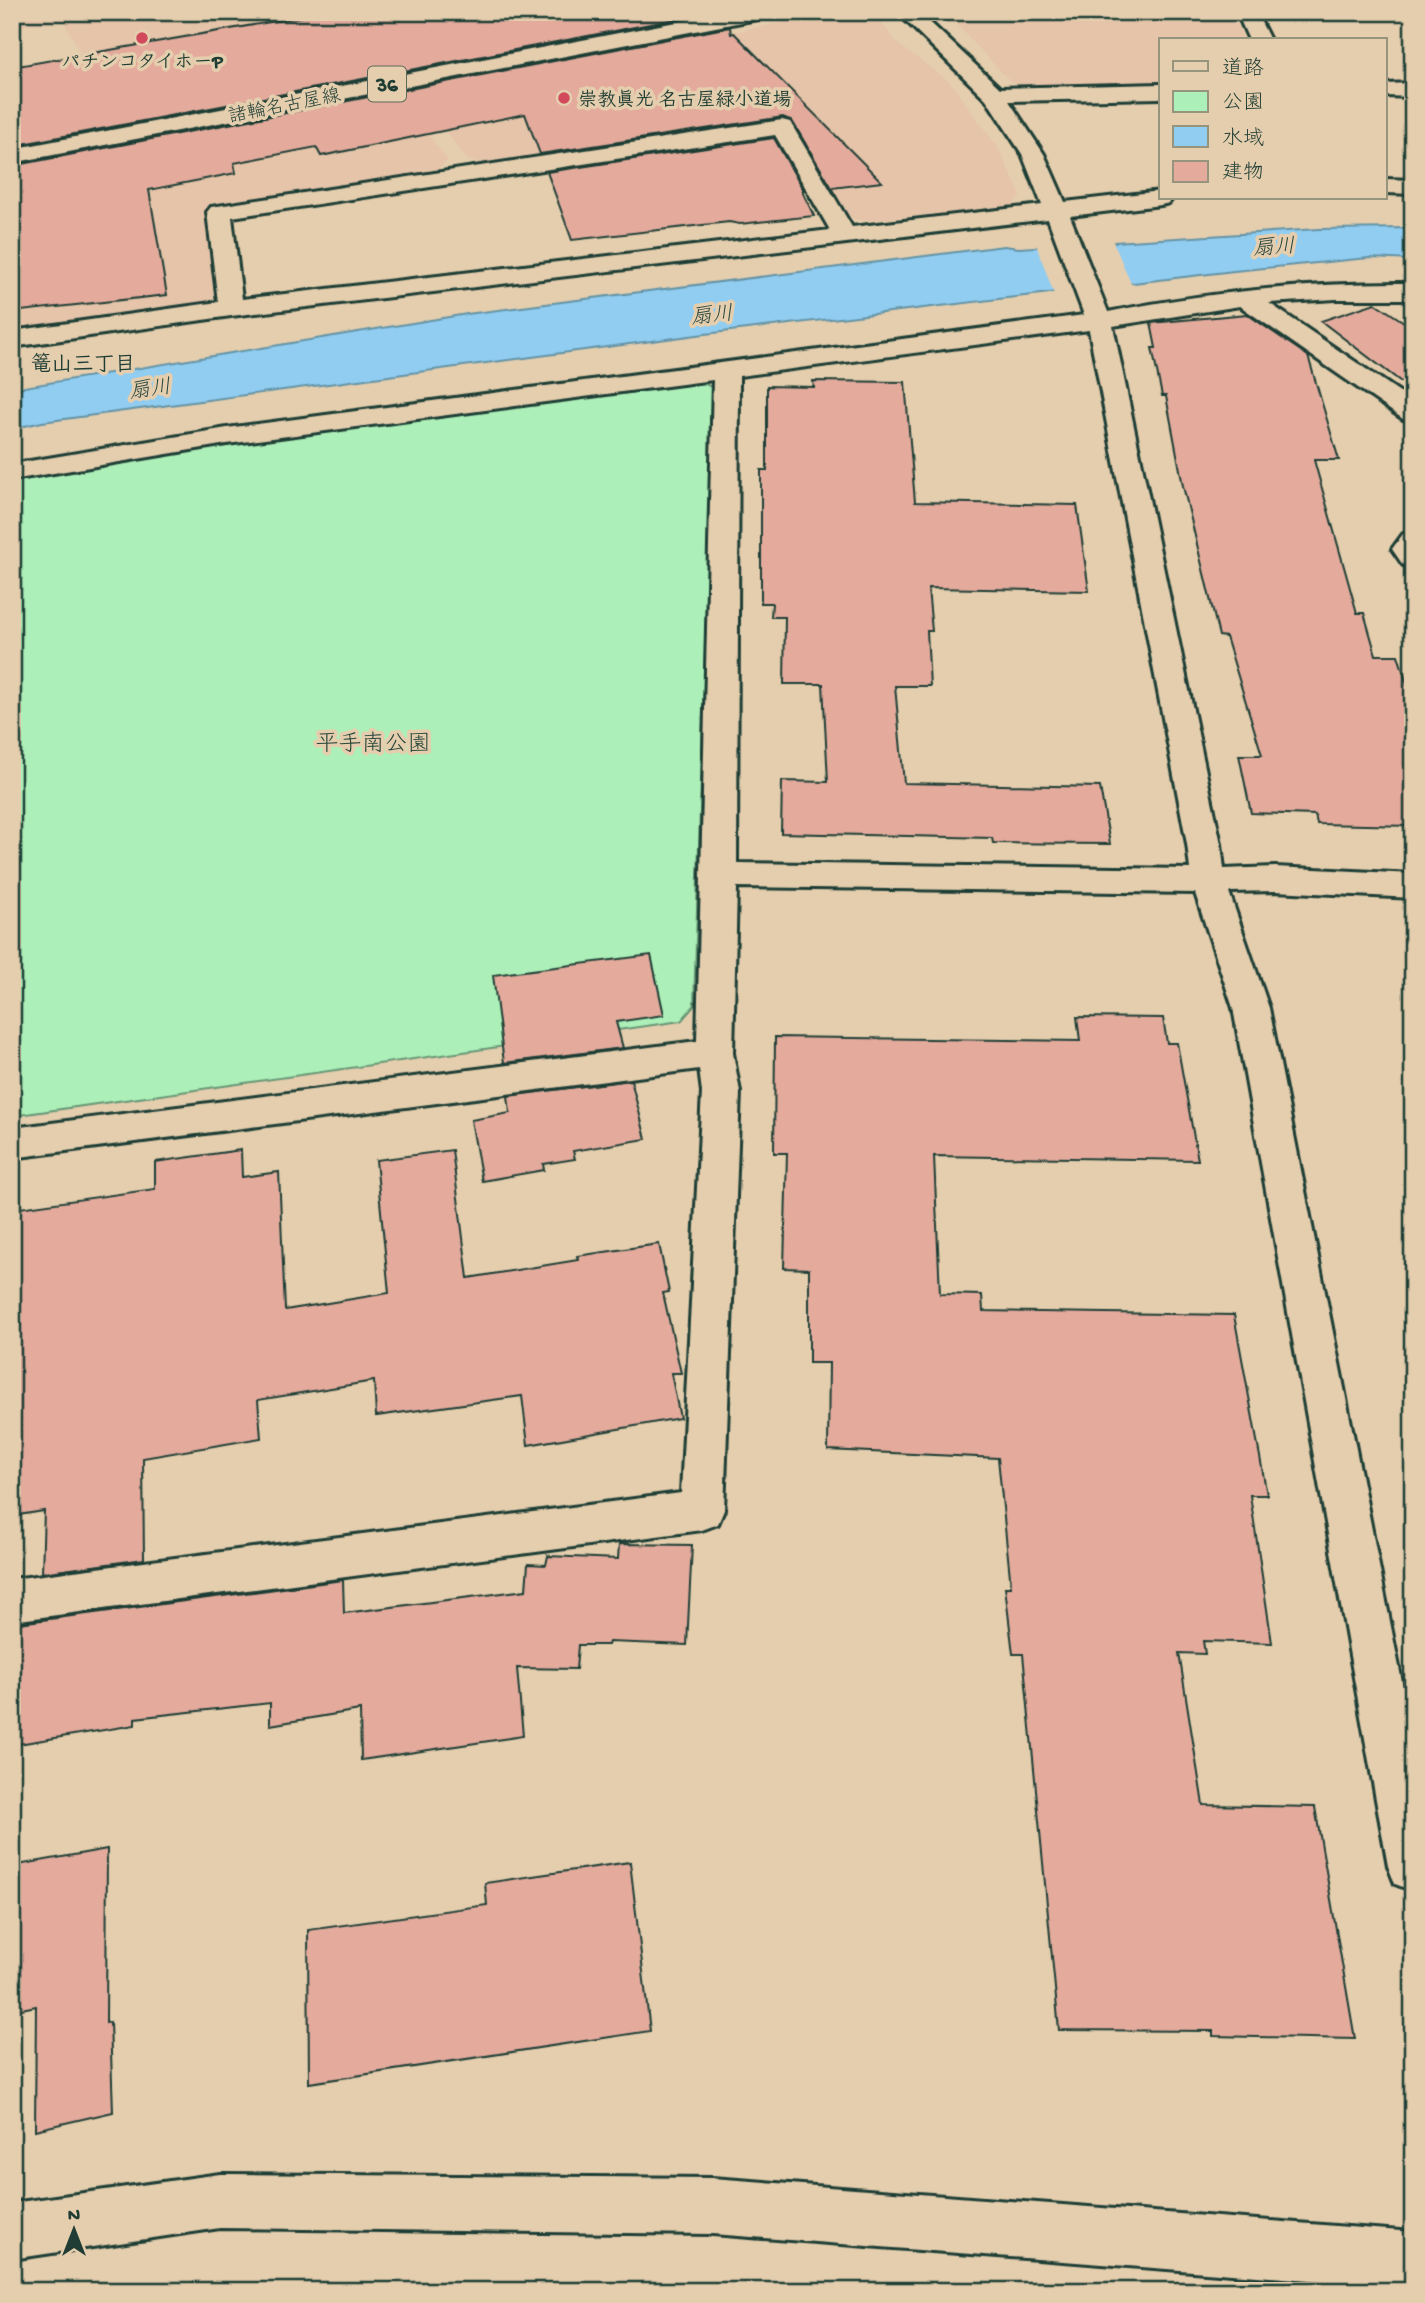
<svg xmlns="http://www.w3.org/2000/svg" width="1425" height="2303" font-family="'Gochi Hand','Klee One',sans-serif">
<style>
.built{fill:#e5c4a9}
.green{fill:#adefb8;stroke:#669676;stroke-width:2}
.water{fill:#91cdf1;stroke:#6393a5;stroke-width:2}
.pier{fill:#e5ceae}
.building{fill:#e4ab9d;stroke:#1f3d34;stroke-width:2}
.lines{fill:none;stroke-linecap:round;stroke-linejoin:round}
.minor-casing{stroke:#1f3d34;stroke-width:6}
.major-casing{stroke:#1f3d34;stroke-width:6}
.minor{fill:#e5ceae;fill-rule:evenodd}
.major{fill:#e5ceae;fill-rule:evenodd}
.poi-dot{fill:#d1495b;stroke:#e5ceae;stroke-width:2.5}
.labels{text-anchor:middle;stroke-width:7;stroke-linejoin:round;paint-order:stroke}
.far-poi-label{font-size:19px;font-weight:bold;fill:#1f3d34;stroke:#e5ceae}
.far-street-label{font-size:19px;fill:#1f3d34;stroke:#e5ceae}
.shield{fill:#e5ceae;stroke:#5a6859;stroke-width:2}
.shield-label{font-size:21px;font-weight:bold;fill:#1f3d34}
.far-water-label{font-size:21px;font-style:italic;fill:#25443d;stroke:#e5ceae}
.far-neighbourhood-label{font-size:21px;font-weight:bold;fill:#1f3d34;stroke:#e5ceae}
.park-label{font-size:23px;fill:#26463b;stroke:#e5ceae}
</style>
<rect width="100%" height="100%" fill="#e5ceae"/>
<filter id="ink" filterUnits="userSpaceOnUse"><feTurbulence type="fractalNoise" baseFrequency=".0143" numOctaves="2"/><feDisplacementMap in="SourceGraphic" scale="14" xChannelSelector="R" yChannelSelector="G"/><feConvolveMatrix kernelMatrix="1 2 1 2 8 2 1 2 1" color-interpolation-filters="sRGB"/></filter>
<g filter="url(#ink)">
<!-- built -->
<path class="built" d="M 12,12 L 468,12 L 91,75 L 64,21 L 12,27 Z
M 836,12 L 874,14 L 899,45 L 950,82 L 997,146 L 1021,196 L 1010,207 L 864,221 L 845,217 L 787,120 L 494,165 L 468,160 L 416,94 Z
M 945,12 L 1231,12 L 1244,40 L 1161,40 L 1161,85 L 1021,86 L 1010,81 Z
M 402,101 L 448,161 L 428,176 L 208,209 L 219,289 L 210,301 L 12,331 L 12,171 Z"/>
<!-- green -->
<path class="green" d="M 702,382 L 713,388 L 694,1006 L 681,1021 L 12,1116 L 12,475 L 337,425 Z"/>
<!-- water -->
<path class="water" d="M 1413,228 L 1413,260 L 1369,258 L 1234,271 L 697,335 L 42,422 L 12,429 L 12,389 L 467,314 L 1004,246 L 1019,248 L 1319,229 Z"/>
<!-- pier -->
<path class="pier" d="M 1112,239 L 1133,288 L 1055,297 L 1036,244 Z"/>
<!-- building -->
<path class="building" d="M 328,12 L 713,12 L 12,146 L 12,67 Z
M 730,27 L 731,34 L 734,33 L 882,182 L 832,188 L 792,121 L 783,117 L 540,154 L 525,114 L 321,156 L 316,147 L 234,163 L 236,173 L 149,190 L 167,295 L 12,312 L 12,166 Z
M 774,138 L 804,191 L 802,191 L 814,216 L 740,224 L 729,222 L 572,240 L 547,172 Z
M 1375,303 L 1413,328 L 1413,391 L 1321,321 Z
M 1247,314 L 1308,356 L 1339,460 L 1314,460 L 1357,613 L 1364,613 L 1376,655 L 1398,655 L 1413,703 L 1413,826 L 1317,824 L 1315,815 L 1251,813 L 1239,755 L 1262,755 L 1226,637 L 1219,636 L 1183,486 L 1166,396 L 1162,396 L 1152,348 L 1156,348 L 1151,323 Z
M 813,381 L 905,382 L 915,502 L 1077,505 L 1089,591 L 928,588 L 932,631 L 927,631 L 930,686 L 895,686 L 904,783 L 1100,787 L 1110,844 L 993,843 L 992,838 L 781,833 L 782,781 L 828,782 L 823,684 L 784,684 L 785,617 L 771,617 L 772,603 L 761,603 L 761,470 L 767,470 L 767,386 L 814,387 Z
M 651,955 L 664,1015 L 616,1022 L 623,1048 L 504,1063 L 493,975 Z
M 1077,1017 L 1163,1018 L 1167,1043 L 1177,1043 L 1198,1160 L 934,1156 L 940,1294 L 982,1295 L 983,1311 L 1234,1315 L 1267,1495 L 1250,1495 L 1272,1643 L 1203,1641 L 1205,1654 L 1179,1653 L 1203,1805 L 1315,1807 L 1355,2039 L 1213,2036 L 1213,2031 L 1059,2030 L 1023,1654 L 1013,1654 L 1005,1587 L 1011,1587 L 998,1458 L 828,1450 L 829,1363 L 809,1363 L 809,1269 L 784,1268 L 787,1153 L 774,1153 L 775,1037 L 1080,1041 Z
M 631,1080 L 646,1139 L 573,1151 L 575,1159 L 543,1164 L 544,1170 L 482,1181 L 471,1120 L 510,1113 L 508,1096 Z
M 241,1150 L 242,1177 L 279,1172 L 285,1310 L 389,1293 L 376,1160 L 452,1150 L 468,1278 L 578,1260 L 577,1256 L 659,1244 L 669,1292 L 663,1293 L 681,1373 L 671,1373 L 680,1418 L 528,1445 L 522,1396 L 376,1416 L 374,1381 L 258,1400 L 261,1438 L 143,1458 L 144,1559 L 42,1573 L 44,1511 L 12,1516 L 12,1209 L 155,1189 L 155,1162 Z
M 619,1544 L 692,1545 L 687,1645 L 609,1642 L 608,1645 L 578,1645 L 576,1669 L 517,1668 L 523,1736 L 361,1760 L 360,1710 L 270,1725 L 270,1703 L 135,1718 L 135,1725 L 12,1745 L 12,1624 L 343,1580 L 344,1613 L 526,1590 L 528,1564 L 546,1565 L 548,1556 L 618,1559 Z
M 107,1849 L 106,2023 L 110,2022 L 113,2112 L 35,2130 L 36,2006 L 12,2011 L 12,1866 Z
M 630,1862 L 650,2031 L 309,2083 L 308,1930 L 487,1905 L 485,1883 Z"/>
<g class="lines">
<defs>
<path id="minor" d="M 897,12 L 919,12 L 1000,88 L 1161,84 L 1161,98 L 1009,101 L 1044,154 L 1065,202 L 1161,191 L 1161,198 L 1173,198 L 1169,203 L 1161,205 L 1070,216 L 1108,312 C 1209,292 1310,282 1413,283 L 1413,299 L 1336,299 L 1269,303 L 1413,401 L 1413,421 L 1403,419 L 1240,306 L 1113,326 L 1221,844 L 1224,869 L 1275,867 L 1413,874 L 1413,898 L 1275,891 L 1229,892 L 1269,1008 L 1413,1738 L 1413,1891 L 1395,1884 L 1388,1866 L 1233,1008 L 1195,893 L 737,887 L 733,1053 L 740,1092 L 724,1510 L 718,1524 L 702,1530 L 12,1621 L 12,1579 L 681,1493 L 702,1092 L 699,1069 L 12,1158 L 12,1128 L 697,1041 L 713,380 L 227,444 L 12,480 L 12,464 L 227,428 L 1084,315 L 1048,219 L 231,316 L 12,347 L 12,331 L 218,302 L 207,212 L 211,207 L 782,120 L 790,122 L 793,127 L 852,227 L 1042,205 L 1022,154 L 986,99 ZM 775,135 L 830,230 L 242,299 L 232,217 ZM 1089,330 L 1187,844 L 1190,869 L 737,863 L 739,376 Z
M 1267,12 L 1259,18 L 1270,40 L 1249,40 L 1237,13 Z
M 1413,83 L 1413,97 L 1385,96 L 1385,84 Z
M 1385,179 L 1413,180 L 1413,194 L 1385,193 Z
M 1413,531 L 1413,568 L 1403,565 L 1392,549 L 1403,534 Z
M 220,2174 L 712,2178 L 1413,2232 L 1413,2288 L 712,2234 L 220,2228 L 12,2259 L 12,2203 Z"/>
<path id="major" d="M 728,12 L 772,12 L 769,16 L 762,18 L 12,163 L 12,149 Z"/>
</defs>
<!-- minor casing -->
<use href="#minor" class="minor-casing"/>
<!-- major casing -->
<use href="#major" class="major-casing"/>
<!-- minor -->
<use href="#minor" class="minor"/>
<!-- major -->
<use href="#major" class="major"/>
</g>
</g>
<!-- markers -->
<g class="poi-dot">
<circle cx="142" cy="38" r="7"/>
<circle cx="564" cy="98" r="7"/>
</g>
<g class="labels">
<!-- far-poi labels -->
<g class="far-poi-label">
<text x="142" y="67">パチンコタイホーP</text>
<text x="578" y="105" text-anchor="start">崇教眞光 名古屋緑小道場</text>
</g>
<!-- far-street labels -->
<g class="far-street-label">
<text transform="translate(284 104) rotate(-11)" y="7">諸輪名古屋線</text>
</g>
<!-- shield labels -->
<rect class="shield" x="368" y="66.5" width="38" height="35" rx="5"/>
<g class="shield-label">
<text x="387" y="91">36</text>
</g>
<!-- far-water labels -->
<g class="far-water-label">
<text transform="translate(1274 246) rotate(-4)" y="7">扇川</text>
<text transform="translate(712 314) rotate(-6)" y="7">扇川</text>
<text transform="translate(150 388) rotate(-8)" y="7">扇川</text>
</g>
<!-- far-neighbourhood labels -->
<g class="far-neighbourhood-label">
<text x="83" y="370">篭山三丁目</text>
</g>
<!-- park labels -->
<g class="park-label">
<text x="373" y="750">平手南公園</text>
</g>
</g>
<!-- margin -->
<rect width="1425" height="2303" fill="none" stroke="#e5ceae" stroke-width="42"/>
<rect x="21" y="21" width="1383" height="2261" fill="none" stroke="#1f3d34" stroke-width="2.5" filter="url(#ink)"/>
<!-- legend -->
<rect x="1159" y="38" width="228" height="161" fill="#e5ceae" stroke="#96947d" stroke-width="2"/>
<rect x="1173" y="61" width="35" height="10" fill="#e5ceae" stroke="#96947d" stroke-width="2"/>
<text x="1222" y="74" font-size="21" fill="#1f3d34">道路</text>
<rect x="1173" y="91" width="35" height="21" fill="#adefb8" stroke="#96947d" stroke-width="2"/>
<text x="1222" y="108" font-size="21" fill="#1f3d34">公園</text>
<rect x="1173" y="126" width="35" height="21" fill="#91cdf1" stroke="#96947d" stroke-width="2"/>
<text x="1222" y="144" font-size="21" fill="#1f3d34">水域</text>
<rect x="1173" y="161" width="35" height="21" fill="#e4ab9d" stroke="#96947d" stroke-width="2"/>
<text x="1222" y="178" font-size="21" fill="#1f3d34">建物</text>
<!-- north arrow -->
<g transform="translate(74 2230)" stroke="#e5ceae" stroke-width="5" paint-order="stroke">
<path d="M0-5L12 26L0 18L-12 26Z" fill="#1f3d34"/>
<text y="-10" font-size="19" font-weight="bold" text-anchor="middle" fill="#1f3d34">N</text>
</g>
</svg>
